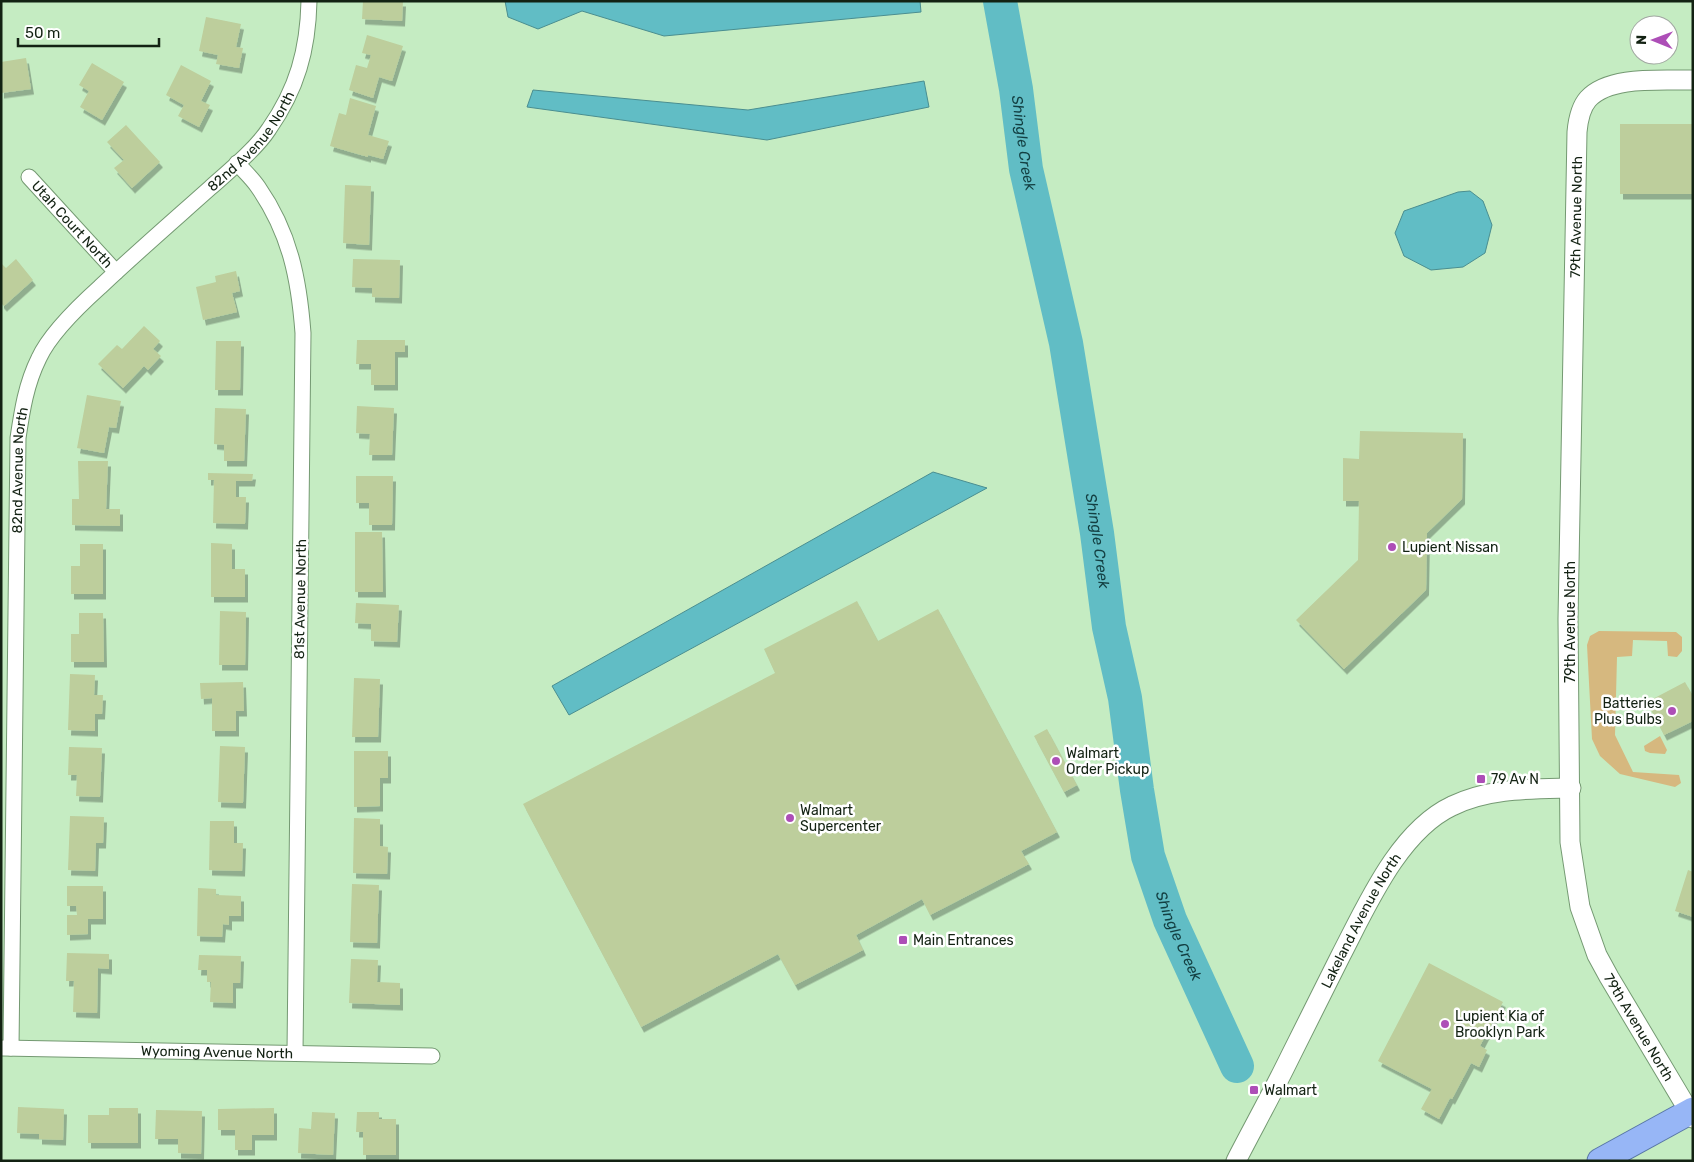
<svg xmlns="http://www.w3.org/2000/svg" width="1694" height="1162" font-family="Rubik,sans-serif">
<style>
.green{fill:#d6b87f}
.water{fill:#61bdc5;stroke:#4a8e90}
.lines{fill:none;stroke-linecap:round;stroke-linejoin:round}
.river{stroke:#61bdc5;stroke-width:34}
.building{fill:#bdce9c;filter:url(#shadow)}
.minor-casing{stroke:#749972;stroke-width:17}
.tertiary-casing{stroke:#749972;stroke-width:21}
.trunk-casing{stroke:#5876a5;stroke-width:27}
.minor{stroke:#fff;stroke-width:15}
.tertiary{stroke:#fff;stroke-width:19}
.trunk{stroke:#97b6f6;stroke-width:25}
.poi-dot{fill:#ad4eb7;stroke:#fff;stroke-width:2}
.labels{text-anchor:middle;stroke-width:5;stroke-linejoin:round;paint-order:stroke}
.street-label{font-size:14px;fill:#132213;stroke:#fff}
.poi-label{font-size:14px;fill:#132213;stroke:#fff;text-anchor:start}
.water-label{font-size:15px;font-style:italic;fill:#133f42;stroke:#fff}
</style>
<defs>
<filter id="shadow"><feDropShadow dx="3" dy="5.5" stdDeviation="0" flood-color="#0004"/></filter>
</defs>
<rect width="100%" height="100%" fill="#c5ecc2"/>
<!-- green -->
<path class="green" d="M 1599,631 L 1676,632 L 1682,637 L 1682,651 L 1677,657 L 1668,656 L 1667,641 L 1633,640 L 1632,656 L 1617,657 L 1615,735 L 1633,772 L 1679,775 L 1681,783 L 1675,787 L 1620,774 L 1600,756 L 1592,739 L 1587,645 L 1590,636 Z
M 1660,736 L 1667,750 L 1665,754 L 1650,753 L 1645,751 L 1644,746 Z"/>
<!-- water -->
<path class="water" d="M 505,1 L 920,1 L 921,12 L 664,36 L 582,11 L 538,29 L 508,17 Z
M 924,81 L 929,107 L 767,140 L 527,107 L 533,90 L 748,110 Z
M 1470,191 L 1483,201 L 1492,225 L 1485,253 L 1463,267 L 1431,270 L 1404,256 L 1395,233 L 1404,211 L 1458,192 Z
M 933,472 L 987,488 L 569,715 L 552,686 Z"/>
<g class="lines">
<!-- river -->
<path class="river" id="s1" d="M 1000,1 L 1016,89 L 1026,169 L 1066,343 L 1097,533 L 1109,627 L 1125,698 L 1137,790 L 1148,856 L 1170,920 L 1237,1066"/>
</g>
<!-- building -->
<path class="building" d="M 363,1 L 403,1 L 402,21 L 362,19 Z
M 206,17 L 241,24 L 236,47 L 243,48 L 239,68 L 216,64 L 218,55 L 199,51 Z
M 367,35 L 403,46 L 392,81 L 379,77 L 373,98 L 349,90 L 356,65 L 367,68 L 371,55 L 362,53 Z
M 26,58 L 31,89 L 1,93 L 1,62 Z
M 92,63 L 124,82 L 102,120 L 80,107 L 89,91 L 79,85 Z
M 181,65 L 211,81 L 201,101 L 210,105 L 199,127 L 178,116 L 184,105 L 166,95 Z
M 350,98 L 376,106 L 368,135 L 389,141 L 383,159 L 368,155 L 368,157 L 330,146 L 339,113 L 346,115 Z
M 1620,124 L 1693,124 L 1693,194 L 1620,194 Z
M 126,125 L 160,162 L 132,188 L 114,168 L 124,160 L 107,142 Z
M 345,185 L 371,186 L 369,245 L 343,243 Z
M 16,259 L 33,280 L 4,306 L 1,303 L 1,263 L 6,268 Z
M 353,259 L 400,260 L 399,298 L 372,297 L 372,288 L 352,287 Z
M 236,271 L 240,291 L 232,293 L 237,312 L 203,320 L 196,287 L 216,282 L 215,276 Z
M 144,326 L 160,341 L 153,349 L 161,356 L 148,370 L 144,366 L 123,388 L 98,364 L 117,345 L 122,349 Z
M 357,340 L 405,340 L 405,352 L 395,352 L 395,385 L 371,385 L 371,364 L 356,364 Z
M 216,341 L 241,341 L 240,390 L 215,390 Z
M 87,395 L 121,401 L 116,428 L 109,427 L 104,453 L 77,448 Z
M 357,406 L 394,408 L 392,455 L 369,455 L 370,434 L 356,433 Z
M 215,408 L 246,409 L 244,461 L 224,461 L 224,445 L 214,444 Z
M 1360,431 L 1463,433 L 1462,499 L 1427,533 L 1426,590 L 1344,669 L 1296,620 L 1358,560 L 1359,501 L 1343,501 L 1343,458 L 1359,459 Z
M 78,461 L 108,461 L 106,509 L 120,509 L 120,526 L 72,525 L 72,499 L 79,499 Z
M 208,473 L 253,474 L 252,481 L 236,481 L 236,497 L 246,497 L 245,524 L 213,523 L 214,480 L 208,480 Z
M 356,476 L 393,476 L 392,525 L 369,525 L 369,503 L 356,503 Z
M 355,532 L 382,532 L 383,592 L 355,592 Z
M 211,543 L 232,544 L 232,569 L 245,569 L 245,597 L 211,597 Z
M 80,544 L 103,544 L 103,594 L 71,594 L 71,566 L 80,566 Z
M 857,601 L 878,641 L 938,609 L 1057,832 L 1021,851 L 1029,864 L 930,915 L 922,899 L 856,935 L 863,950 L 795,985 L 778,954 L 641,1027 L 523,804 L 775,673 L 764,649 Z
M 356,603 L 399,605 L 397,642 L 371,641 L 371,624 L 355,623 Z
M 220,611 L 246,612 L 245,665 L 219,665 Z
M 79,613 L 103,613 L 104,662 L 71,662 L 71,634 L 79,634 Z
M 70,674 L 95,675 L 94,695 L 103,695 L 102,714 L 95,714 L 95,731 L 68,730 Z
M 354,678 L 380,679 L 378,737 L 352,737 Z
M 243,682 L 244,711 L 236,711 L 236,731 L 212,731 L 212,698 L 201,699 L 200,683 Z
M 1685,682 L 1693,696 L 1693,721 L 1664,735 L 1647,702 Z
M 1047,729 L 1077,785 L 1064,792 L 1034,736 Z
M 220,746 L 245,747 L 243,803 L 218,802 Z
M 69,747 L 102,748 L 100,797 L 76,796 L 77,775 L 68,775 Z
M 354,751 L 388,751 L 388,778 L 380,778 L 380,806 L 354,807 Z
M 70,816 L 104,817 L 103,843 L 96,843 L 95,871 L 68,870 Z
M 354,818 L 380,819 L 380,846 L 388,847 L 387,874 L 353,873 Z
M 210,821 L 234,821 L 234,843 L 243,843 L 242,871 L 209,870 Z
M 1688,870 L 1693,872 L 1693,917 L 1675,911 Z
M 352,884 L 379,885 L 377,943 L 350,942 Z
M 67,886 L 103,886 L 103,919 L 88,919 L 88,934 L 67,935 L 67,915 L 77,915 L 76,906 L 67,906 Z
M 198,888 L 216,889 L 216,895 L 241,896 L 241,916 L 229,916 L 229,925 L 223,924 L 222,937 L 197,936 Z
M 67,953 L 109,954 L 109,969 L 98,968 L 97,1013 L 73,1012 L 74,981 L 66,981 Z
M 199,955 L 241,956 L 240,983 L 233,983 L 233,1003 L 210,1002 L 211,982 L 207,982 L 207,970 L 198,970 Z
M 351,959 L 378,960 L 377,982 L 400,983 L 400,1005 L 349,1003 Z
M 1429,963 L 1503,1002 L 1480,1046 L 1487,1050 L 1479,1067 L 1471,1063 L 1452,1099 L 1450,1098 L 1439,1119 L 1421,1109 L 1432,1089 L 1378,1061 Z
M 18,1107 L 64,1109 L 63,1140 L 39,1139 L 39,1134 L 17,1133 Z
M 109,1108 L 138,1108 L 138,1143 L 88,1143 L 88,1115 L 109,1115 Z
M 274,1108 L 274,1135 L 252,1135 L 252,1150 L 235,1150 L 235,1130 L 218,1130 L 218,1109 Z
M 156,1110 L 202,1111 L 201,1154 L 178,1153 L 178,1139 L 155,1139 Z
M 312,1112 L 335,1113 L 333,1155 L 298,1153 L 299,1128 L 311,1129 Z
M 357,1112 L 379,1112 L 379,1119 L 396,1119 L 396,1155 L 363,1155 L 363,1132 L 356,1132 Z"/>
<g class="lines">
<defs>
<g id="minor">
<path d="M 237,163 C 244,171 252,178 258,187 C 290,233 299,279 303,333 L 295,1052"/>
<path id="s2" d="M 29,177 L 116,272"/>
<path id="s3" d="M 3,1048 L 432,1056"/>
<path id="s4" d="M 11,1048 L 18,438 C 22,411 26,384 39,358 C 50,334 80,305 100,287 C 136,253 173,221 210,188 C 228,172 256,149 269,129 C 297,89 308,50 309,1"/>
</g>
<g id="tertiary">
<path id="s5" d="M 1693,80 C 1662,81 1610,75 1588,99 C 1580,108 1578,121 1577,132 L 1568,619 L 1570,842 L 1580,907 L 1597,955 L 1609,977 L 1693,1118"/>
<path id="s6" d="M 1236,1161 C 1254,1126 1273,1092 1290,1057 C 1307,1023 1324,989 1341,955 C 1367,905 1399,831 1452,806 C 1488,788 1531,789 1571,788"/>
</g>
<path id="trunk" d="M 1600,1161 L 1693,1110"/>
</defs>
<!-- minor casing -->
<use href="#minor" class="minor-casing"/>
<!-- tertiary casing -->
<use href="#tertiary" class="tertiary-casing"/>
<!-- trunk casing -->
<use href="#trunk" class="trunk-casing"/>
<!-- minor -->
<use href="#minor" class="minor"/>
<!-- tertiary -->
<use href="#tertiary" class="tertiary"/>
<!-- trunk -->
<use href="#trunk" class="trunk"/>
</g>
<!-- markers -->
<g class="poi-dot">
<circle cx="1392" cy="547" r="5"/>
<circle cx="1672" cy="711" r="5"/>
<circle cx="1056" cy="761" r="5"/>
<rect x="1476" y="774" width="10" height="10" rx="2.5"/>
<circle cx="790" cy="818" r="5"/>
<rect x="898" y="935" width="10" height="10" rx="2.5"/>
<circle cx="1445" cy="1024" r="5"/>
<rect x="1249" y="1085" width="10" height="10" rx="2.5"/>
</g>
<g class="labels">
<!-- street labels -->
<g class="street-label">
<text dy="5" stroke="none"><textPath href="#s4" startOffset="998">82nd Avenue North</textPath></text>
<text transform="translate(1576 217) rotate(-89)" y="5">79th Avenue North</text>
<text dy="5" stroke="none"><textPath href="#s2" startOffset="64">Utah Court North</textPath></text>
<text dy="5" stroke="none"><textPath href="#s4" startOffset="578">82nd Avenue North</textPath></text>
<text transform="translate(300 599) rotate(-89)" y="5">81st Avenue North</text>
<text transform="translate(1570 622) rotate(-90)" y="5">79th Avenue North</text>
<text dy="5" stroke="none"><textPath href="#s6" startOffset="271">Lakeland Avenue North</textPath></text>
<text dy="5" stroke="none"><textPath href="#s5" startOffset="1055">79th Avenue North</textPath></text>
<text dy="5" stroke="none"><textPath href="#s3" startOffset="214">Wyoming Avenue North</textPath></text>
</g>
<!-- poi labels -->
<g class="poi-label">
<text x="1402" y="552">Lupient Nissan</text>
<text x="1662" y="708" text-anchor="end">Batteries<tspan x="1662" dy="16">Plus Bulbs</tspan></text>
<text x="1066" y="758">Walmart<tspan x="1066" dy="16">Order Pickup</tspan></text>
<text x="1491" y="784">79 Av N</text>
<text x="800" y="815">Walmart<tspan x="800" dy="16">Supercenter</tspan></text>
<text x="913" y="945">Main Entrances</text>
<text x="1455" y="1021">Lupient Kia of<tspan x="1455" dy="16">Brooklyn Park</tspan></text>
<text x="1264" y="1095">Walmart</text>
</g>
<!-- water labels -->
<g class="water-label">
<text dy="5" stroke="none"><textPath href="#s1" startOffset="144">Shingle Creek</textPath></text>
<text dy="5" stroke="none"><textPath href="#s1" startOffset="549">Shingle Creek</textPath></text>
<text dy="5" stroke="none"><textPath href="#s1" startOffset="954">Shingle Creek</textPath></text>
</g>
</g>
<!-- border -->
<rect width="1694" height="1162" fill="none" stroke="#132213" stroke-width="5"/>
<!-- north arrow -->
<g transform="translate(1654 40) rotate(271)"><circle r="24" fill="#ffffff" stroke="#a1a7a1"/>
<path d="M0-4L9 19L0 12L-9 19Z" fill="#ad4eb7"/>
<text y="-8" font-size="14" font-weight="bold" text-anchor="middle" fill="#132213">N</text>
</g>
<!-- scale -->
<path d="M18 38v8h141v-8" fill="none" stroke="#132213" stroke-width="2.5"/>
<text x="25" y="38" font-size="15" fill="#132213" stroke="#ffffff" stroke-width="4" paint-order="stroke">50 m</text>
</svg>
